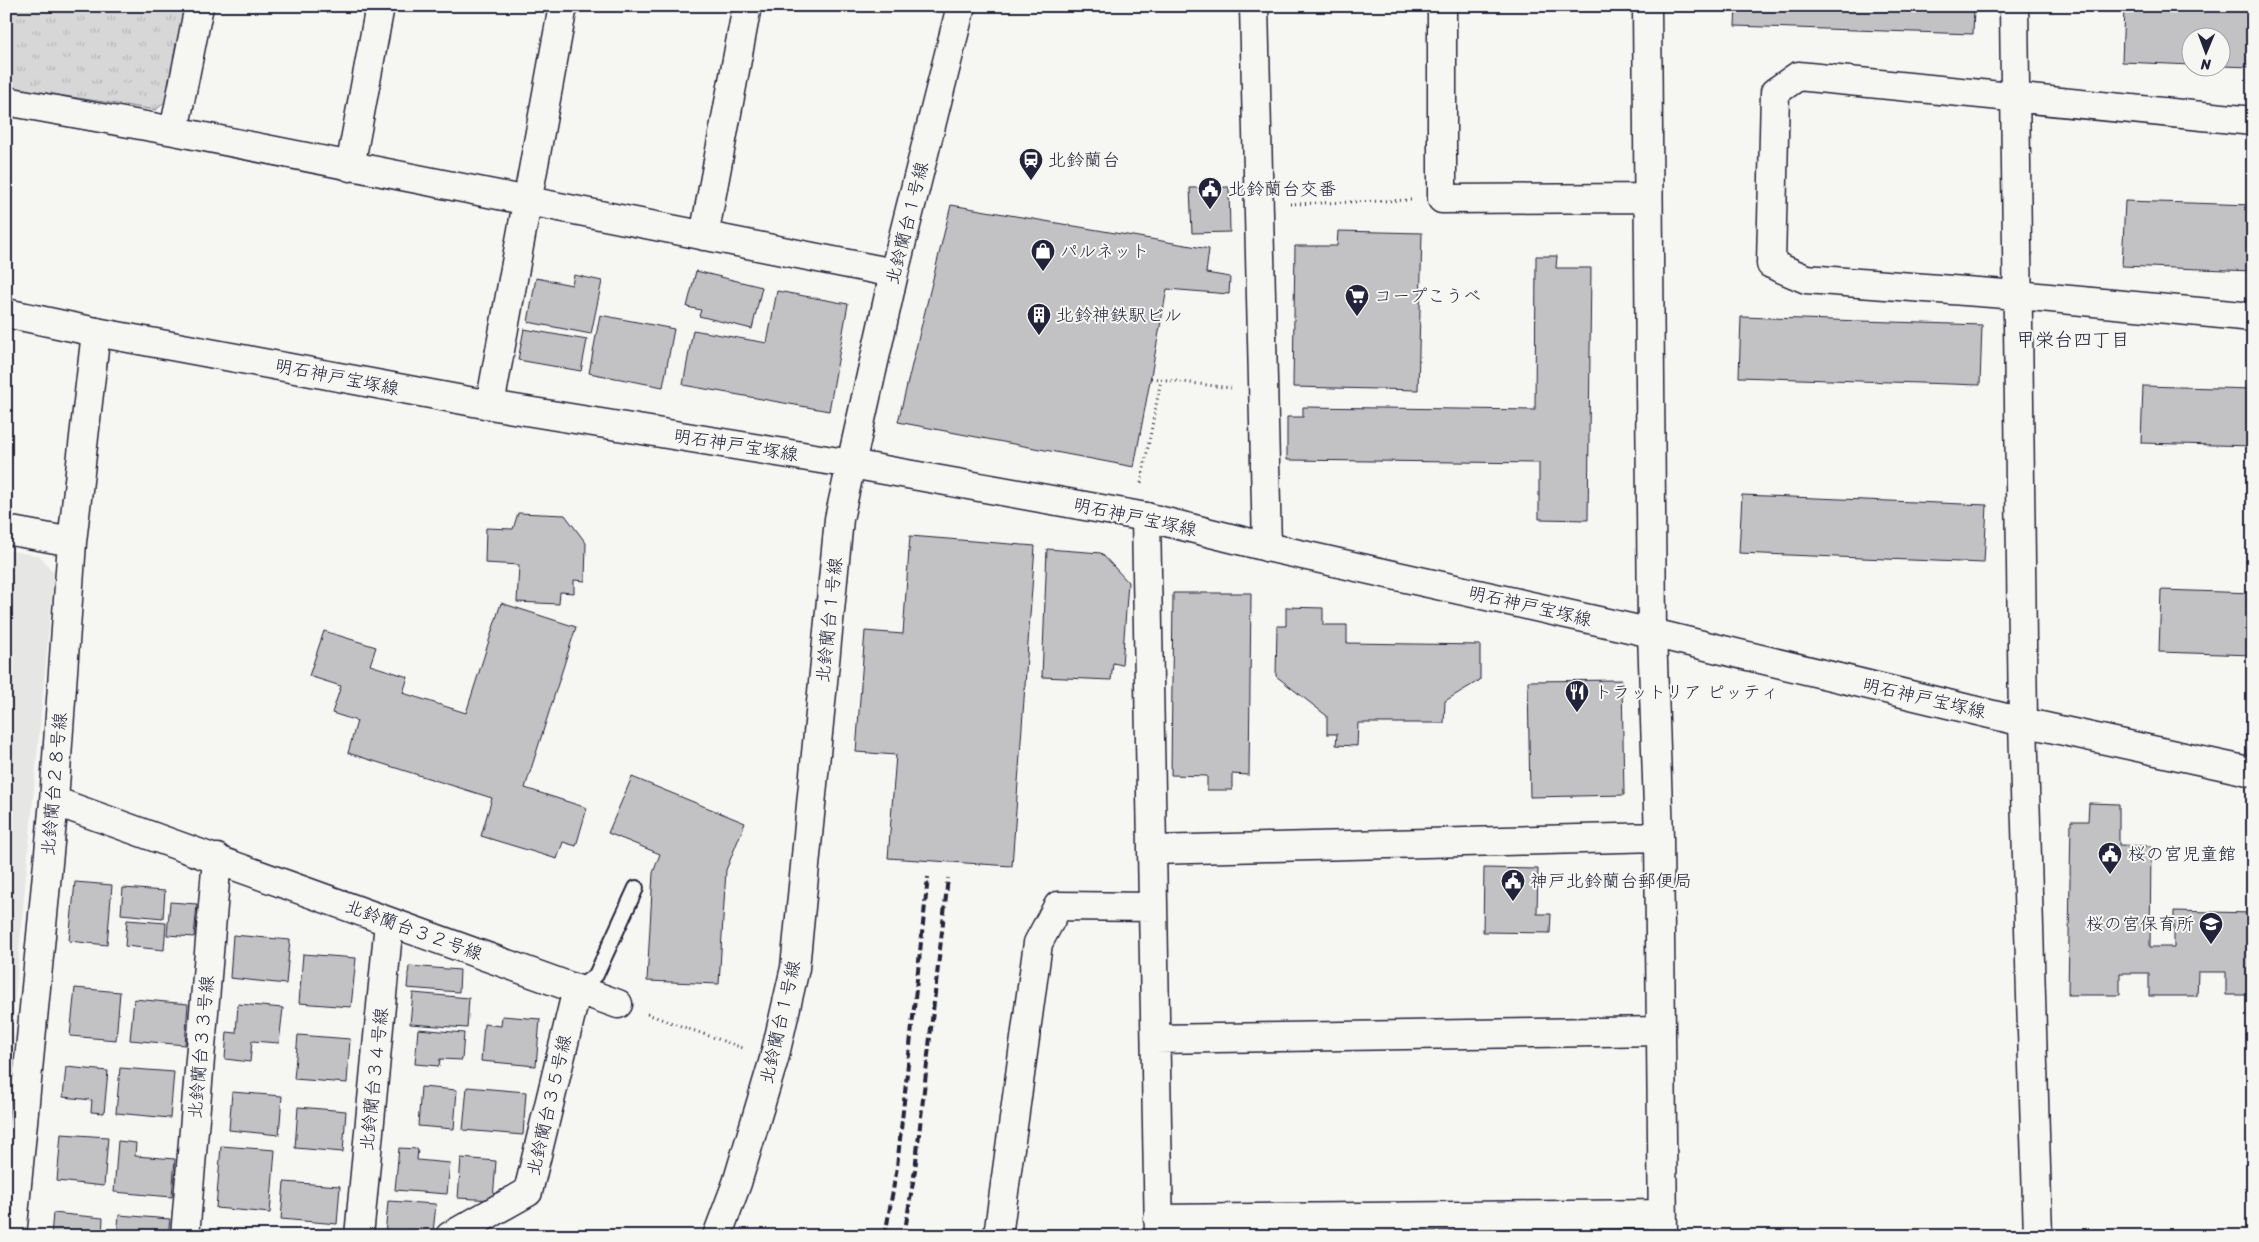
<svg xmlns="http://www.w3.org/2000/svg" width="2259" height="1242" font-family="Sriracha,'Klee One',sans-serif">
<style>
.built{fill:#e6e6e4}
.park{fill:url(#park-tufts);stroke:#7c7c89}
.building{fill:#c2c2c4;stroke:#22223b}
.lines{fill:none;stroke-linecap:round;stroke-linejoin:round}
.lane-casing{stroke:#22223b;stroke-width:18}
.street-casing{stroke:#22223b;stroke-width:31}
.secondary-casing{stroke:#22223b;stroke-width:31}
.primary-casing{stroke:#22223b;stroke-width:31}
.path{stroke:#22223b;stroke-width:3;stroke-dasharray:1 4;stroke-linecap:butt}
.lane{stroke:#f6f6f2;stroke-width:14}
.street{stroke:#f6f6f2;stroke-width:28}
.secondary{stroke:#f6f6f2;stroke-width:28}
.primary{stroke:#f6f6f2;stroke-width:28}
.rail{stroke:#22223b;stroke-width:4;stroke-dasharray:8 4;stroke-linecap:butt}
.labels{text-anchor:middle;stroke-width:4;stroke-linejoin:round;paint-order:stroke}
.poi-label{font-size:18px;fill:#22223b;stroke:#f6f6f2;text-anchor:start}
.street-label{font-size:18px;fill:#22223b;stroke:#f6f6f2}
.neighbourhood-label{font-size:19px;fill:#22223b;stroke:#f6f6f2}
</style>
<defs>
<pattern id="park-tufts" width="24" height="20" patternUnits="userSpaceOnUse" patternTransform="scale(1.25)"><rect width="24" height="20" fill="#d7d7d7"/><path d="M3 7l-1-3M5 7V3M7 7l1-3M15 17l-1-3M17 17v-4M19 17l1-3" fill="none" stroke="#b8b8b9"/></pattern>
</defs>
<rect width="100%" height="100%" fill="#f6f6f2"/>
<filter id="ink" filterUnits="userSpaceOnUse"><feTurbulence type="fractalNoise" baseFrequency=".02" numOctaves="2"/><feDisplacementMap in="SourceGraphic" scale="10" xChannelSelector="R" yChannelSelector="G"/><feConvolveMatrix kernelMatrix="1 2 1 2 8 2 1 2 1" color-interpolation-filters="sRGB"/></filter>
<g filter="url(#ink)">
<!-- built -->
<path class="built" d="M 6,550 L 40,556 L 54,573 L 9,1060 L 6,1062 Z"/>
<!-- park -->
<path class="park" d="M 6,6 L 186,6 L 168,99 L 156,110 L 6,87 Z"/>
<!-- building -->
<path class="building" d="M 1736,6 L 1974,6 L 1973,34 L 1735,26 Z
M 2124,7 L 2253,12 L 2253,67 L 2222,66 L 2222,38 L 2192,38 L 2192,65 L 2122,62 Z
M 1229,187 L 1230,232 L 1192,233 L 1190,188 Z
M 2125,201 L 2253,205 L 2253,271 L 2122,266 Z
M 951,205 L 1209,249 L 1206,273 L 1230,277 L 1229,294 L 1167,289 L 1134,467 L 898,422 Z
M 1338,231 L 1422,233 L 1418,390 L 1293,387 L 1295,246 L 1337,246 Z
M 1536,256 L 1557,256 L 1556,268 L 1591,268 L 1588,520 L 1539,519 L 1539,463 L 1287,460 L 1287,417 L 1303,417 L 1303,407 L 1535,410 Z
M 696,271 L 762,287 L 752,329 L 699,316 L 701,310 L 687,307 Z
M 574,275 L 602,281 L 591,334 L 528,322 L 536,278 L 572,285 Z
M 777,291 L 848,304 L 829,411 L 683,385 L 693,330 L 767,343 Z
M 600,315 L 674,329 L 663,387 L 589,373 Z
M 1741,317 L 1982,325 L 1980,385 L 1739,377 Z
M 524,329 L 587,340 L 581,371 L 518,360 Z
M 2143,386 L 2253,389 L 2253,446 L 2141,443 Z
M 1742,495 L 1987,505 L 1984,563 L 1739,553 Z
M 518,513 L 565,515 L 586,543 L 585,581 L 574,580 L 574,593 L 560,592 L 559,604 L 517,602 L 519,565 L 485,563 L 486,528 L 513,529 Z
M 910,536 L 1035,546 L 1012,866 L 888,858 L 896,755 L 856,752 L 865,631 L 903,634 Z
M 1047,549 L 1101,553 L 1128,582 L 1122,665 L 1113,663 L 1111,680 L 1042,677 Z
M 2161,590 L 2253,593 L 2253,655 L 2159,652 Z
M 1173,593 L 1251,593 L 1249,775 L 1232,774 L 1232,790 L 1207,790 L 1207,776 L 1171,775 Z
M 501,603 L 576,627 L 525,788 L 587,808 L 576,846 L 563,842 L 557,859 L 481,836 L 492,798 L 348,753 L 357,721 L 332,713 L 341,686 L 309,676 L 324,631 L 376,647 L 370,665 L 408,677 L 403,693 L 466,713 Z
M 1286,607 L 1323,608 L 1323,625 L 1347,625 L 1347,643 L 1480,645 L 1480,680 L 1445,701 L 1444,723 L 1358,723 L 1357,746 L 1336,745 L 1337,734 L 1327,734 L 1327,716 L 1276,676 L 1277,626 L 1286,626 Z
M 1622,680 L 1624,795 L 1530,797 L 1528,681 Z
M 632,777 L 745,823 L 726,870 L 719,984 L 647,981 L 653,873 L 660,854 L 608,833 Z
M 2089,803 L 2119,804 L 2119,845 L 2151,846 L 2150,947 L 2174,947 L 2174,911 L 2250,913 L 2250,933 L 2253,933 L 2250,958 L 2253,958 L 2253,995 L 2226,995 L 2226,972 L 2198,972 L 2197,996 L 2149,996 L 2149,973 L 2120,973 L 2120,995 L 2068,995 L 2071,821 L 2088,821 Z
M 1484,868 L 1538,869 L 1537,914 L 1551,914 L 1550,933 L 1483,932 Z
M 75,882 L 112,885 L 107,945 L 69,941 Z
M 123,888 L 165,891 L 163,918 L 121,914 Z
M 170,902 L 197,904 L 194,937 L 167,935 Z
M 127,920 L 166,923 L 164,950 L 125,946 Z
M 233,935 L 290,940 L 286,984 L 230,978 Z
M 303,954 L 356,958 L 351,1007 L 299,1003 Z
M 409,966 L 460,970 L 459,992 L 407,988 Z
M 75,988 L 120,992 L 116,1040 L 70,1036 Z
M 413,993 L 469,998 L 467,1028 L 410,1024 Z
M 134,999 L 188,1004 L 185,1045 L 130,1040 Z
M 238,1004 L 283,1008 L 279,1043 L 252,1041 L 250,1062 L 225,1059 L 227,1032 L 236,1033 Z
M 502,1016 L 540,1019 L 536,1066 L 481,1061 L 484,1024 L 501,1026 Z
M 418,1029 L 464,1033 L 462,1060 L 440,1059 L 439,1066 L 415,1064 Z
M 298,1035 L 350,1039 L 347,1083 L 294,1079 Z
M 66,1067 L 108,1071 L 104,1113 L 91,1112 L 92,1100 L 63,1097 Z
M 120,1068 L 174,1072 L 170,1118 L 116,1113 Z
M 421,1087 L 457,1090 L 454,1129 L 418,1126 Z
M 467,1087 L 526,1092 L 523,1135 L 463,1130 Z
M 232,1092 L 282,1096 L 279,1135 L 229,1130 Z
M 298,1107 L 346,1111 L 343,1152 L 295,1148 Z
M 61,1134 L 108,1137 L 104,1186 L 57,1181 Z
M 118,1141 L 136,1143 L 135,1156 L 175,1159 L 172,1197 L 114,1192 Z
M 221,1146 L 275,1150 L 270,1213 L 216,1208 Z
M 399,1148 L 418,1149 L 417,1160 L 450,1163 L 447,1194 L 395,1190 Z
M 461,1158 L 496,1161 L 493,1200 L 458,1198 Z
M 284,1182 L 340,1186 L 337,1224 L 281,1219 Z
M 388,1201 L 436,1204 L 433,1232 L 407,1230 L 406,1236 L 385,1236 Z
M 53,1213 L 103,1218 L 102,1236 L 51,1236 Z
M 119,1215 L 170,1219 L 168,1236 L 117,1236 Z"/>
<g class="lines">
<defs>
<path id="lane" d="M 577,989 L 596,975 L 636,888"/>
<path id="street" d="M 1254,6 L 1267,547
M 1442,6 L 1442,199 L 1648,198
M 1647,6 L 1652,633 L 1659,837 L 1663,1236
M 2014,6 L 2023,722 L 2038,1236
M 6,101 L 174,131 L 894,273
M 2253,121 L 1798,76 L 1775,92 L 1771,264 L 1806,279 L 2018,295 L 2253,317
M 174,131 L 199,6
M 350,167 L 380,6
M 704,236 L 747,6
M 490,405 L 563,6
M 851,464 L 894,273 L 961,6
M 1146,517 L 1159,1236
M 6,530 L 72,542
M 54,801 L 618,1004
M 1153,850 L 1659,837
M 1156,1039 L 1661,1031
M 1158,1219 L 1662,1214
M 12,1236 L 54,801 L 72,542 L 96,332
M 185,1236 L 217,858
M 359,1236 L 389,922
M 450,1236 L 528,1192 L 577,989
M 998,1236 L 1038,943 L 1058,906 L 1153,907"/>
<path id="secondary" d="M 717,1236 L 737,1183 L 774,1059 L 795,968 L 839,519 L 851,464"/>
<path id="primary" d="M 6,313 L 96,332 L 490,405 L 851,464 L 1146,517 L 1267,547 L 1652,633 L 2023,722 L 2253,772"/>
</defs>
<!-- lane casing -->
<use href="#lane" class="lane-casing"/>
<!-- street casing -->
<use href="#street" class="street-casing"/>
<!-- secondary casing -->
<use href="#secondary" class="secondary-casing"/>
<!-- primary casing -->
<use href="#primary" class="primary-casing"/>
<!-- path -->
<path class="path" d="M 1290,204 L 1412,200
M 1151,378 L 1231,388
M 1141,483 L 1161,380
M 647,1014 L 743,1048"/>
<!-- lane -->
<use href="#lane" class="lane"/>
<!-- street -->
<use href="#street" class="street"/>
<!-- secondary -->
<use href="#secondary" class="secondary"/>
<!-- primary -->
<use href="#primary" class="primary"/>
<!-- rail -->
<path class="rail" d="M 885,1236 L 897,1167 L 928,877
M 904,1236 L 915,1170 L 948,878"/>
</g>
</g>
<!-- icons -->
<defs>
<symbol id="station-pin" viewBox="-11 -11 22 30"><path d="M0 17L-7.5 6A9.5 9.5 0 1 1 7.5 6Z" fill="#22223b" stroke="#f6f6f2"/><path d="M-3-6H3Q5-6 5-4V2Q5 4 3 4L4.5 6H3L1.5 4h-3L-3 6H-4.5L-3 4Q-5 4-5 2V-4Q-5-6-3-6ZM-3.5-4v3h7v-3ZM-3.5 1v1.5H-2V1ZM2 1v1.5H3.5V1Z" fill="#fff"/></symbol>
<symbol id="civic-pin" viewBox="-11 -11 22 30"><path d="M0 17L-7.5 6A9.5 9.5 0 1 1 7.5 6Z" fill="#22223b" stroke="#f6f6f2"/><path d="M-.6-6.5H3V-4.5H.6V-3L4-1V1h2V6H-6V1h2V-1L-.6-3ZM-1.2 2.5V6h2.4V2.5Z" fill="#fff"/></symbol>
<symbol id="shop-pin" viewBox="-11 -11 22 30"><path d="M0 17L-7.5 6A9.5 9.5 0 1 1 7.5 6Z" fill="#22223b" stroke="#f6f6f2"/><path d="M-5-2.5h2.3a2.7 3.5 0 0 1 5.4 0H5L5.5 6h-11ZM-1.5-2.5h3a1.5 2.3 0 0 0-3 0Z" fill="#fff"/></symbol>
<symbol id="supermarket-pin" viewBox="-11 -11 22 30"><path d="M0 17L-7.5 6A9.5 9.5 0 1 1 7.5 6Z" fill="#22223b" stroke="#f6f6f2"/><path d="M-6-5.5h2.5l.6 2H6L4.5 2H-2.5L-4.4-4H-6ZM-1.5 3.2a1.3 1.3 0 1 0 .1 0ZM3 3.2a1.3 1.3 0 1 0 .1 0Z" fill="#fff"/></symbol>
<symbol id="building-pin" viewBox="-11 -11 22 30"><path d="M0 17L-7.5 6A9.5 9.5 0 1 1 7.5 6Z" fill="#22223b" stroke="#f6f6f2"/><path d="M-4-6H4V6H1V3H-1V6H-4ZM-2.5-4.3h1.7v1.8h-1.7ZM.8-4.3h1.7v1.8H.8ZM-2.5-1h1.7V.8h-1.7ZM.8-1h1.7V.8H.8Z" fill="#fff"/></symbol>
<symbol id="restaurant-pin" viewBox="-11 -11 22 30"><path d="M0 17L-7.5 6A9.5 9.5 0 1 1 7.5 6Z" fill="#22223b" stroke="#f6f6f2"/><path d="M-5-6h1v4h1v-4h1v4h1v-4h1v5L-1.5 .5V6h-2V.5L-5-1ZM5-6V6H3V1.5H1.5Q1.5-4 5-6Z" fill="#fff"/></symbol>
<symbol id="school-pin" viewBox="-11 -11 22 30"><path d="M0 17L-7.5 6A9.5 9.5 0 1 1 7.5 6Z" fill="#22223b" stroke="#f6f6f2"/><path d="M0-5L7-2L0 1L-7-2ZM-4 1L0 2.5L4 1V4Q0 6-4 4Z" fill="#fff"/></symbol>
</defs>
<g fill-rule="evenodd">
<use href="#station-pin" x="1017" y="146" width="28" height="38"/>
<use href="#civic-pin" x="1196" y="175" width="28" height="38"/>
<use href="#shop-pin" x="1029" y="237" width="28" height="38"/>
<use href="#supermarket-pin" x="1343" y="282" width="28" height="38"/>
<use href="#building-pin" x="1025" y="301" width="28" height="38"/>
<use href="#restaurant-pin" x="1563" y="678" width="28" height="38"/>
<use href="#civic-pin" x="2096" y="840" width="28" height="38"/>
<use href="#civic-pin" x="1499" y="867" width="28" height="38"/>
<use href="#school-pin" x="2197" y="910" width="28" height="38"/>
</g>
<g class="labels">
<!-- poi labels -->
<g class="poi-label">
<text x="1048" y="166">北鈴蘭台</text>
<text x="1228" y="195">北鈴蘭台交番</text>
<text x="1060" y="257">パルネット</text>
<text x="1374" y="302">コープこうべ</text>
<text x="1056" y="321">北鈴神鉄駅ビル</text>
<text x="1594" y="698">トラットリア ピッティ</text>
<text x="2128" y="860">桜の宮児童館</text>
<text x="1530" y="887">神戸北鈴蘭台郵便局</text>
<text x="2194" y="930" text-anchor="end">桜の宮保育所</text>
</g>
<!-- street labels -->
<g class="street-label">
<text transform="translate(907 223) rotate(-76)" y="6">北鈴蘭台１号線</text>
<text transform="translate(337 377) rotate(11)" y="6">明石神戸宝塚線</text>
<text transform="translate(736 445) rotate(9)" y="6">明石神戸宝塚線</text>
<text transform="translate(1135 517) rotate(12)" y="6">明石神戸宝塚線</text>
<text transform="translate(1530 606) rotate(13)" y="6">明石神戸宝塚線</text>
<text transform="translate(829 620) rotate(-84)" y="6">北鈴蘭台１号線</text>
<text transform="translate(1924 698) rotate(13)" y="6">明石神戸宝塚線</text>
<text transform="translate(54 784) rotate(-85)" y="6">北鈴蘭台２８号線</text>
<text transform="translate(414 930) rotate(20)" y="6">北鈴蘭台３２号線</text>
<text transform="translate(780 1022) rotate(-77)" y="6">北鈴蘭台１号線</text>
<text transform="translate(201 1047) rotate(-85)" y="6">北鈴蘭台３３号線</text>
<text transform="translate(374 1079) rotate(-84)" y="6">北鈴蘭台３４号線</text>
<text transform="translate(549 1105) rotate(-77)" y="6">北鈴蘭台３５号線</text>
</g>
<!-- neighbourhood labels -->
<g class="neighbourhood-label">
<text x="2073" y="346">甲栄台四丁目</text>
</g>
</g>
<!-- margin -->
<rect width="2259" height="1242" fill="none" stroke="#f6f6f2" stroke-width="25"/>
<rect x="12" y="12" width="2234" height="1217" fill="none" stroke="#22223b" stroke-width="2" filter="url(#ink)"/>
<!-- north arrow -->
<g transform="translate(2206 52) rotate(181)"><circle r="24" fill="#f6f6f2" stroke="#a1a1a9"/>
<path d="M0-4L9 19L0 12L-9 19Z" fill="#22223b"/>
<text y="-8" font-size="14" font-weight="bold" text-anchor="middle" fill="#22223b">N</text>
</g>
</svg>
